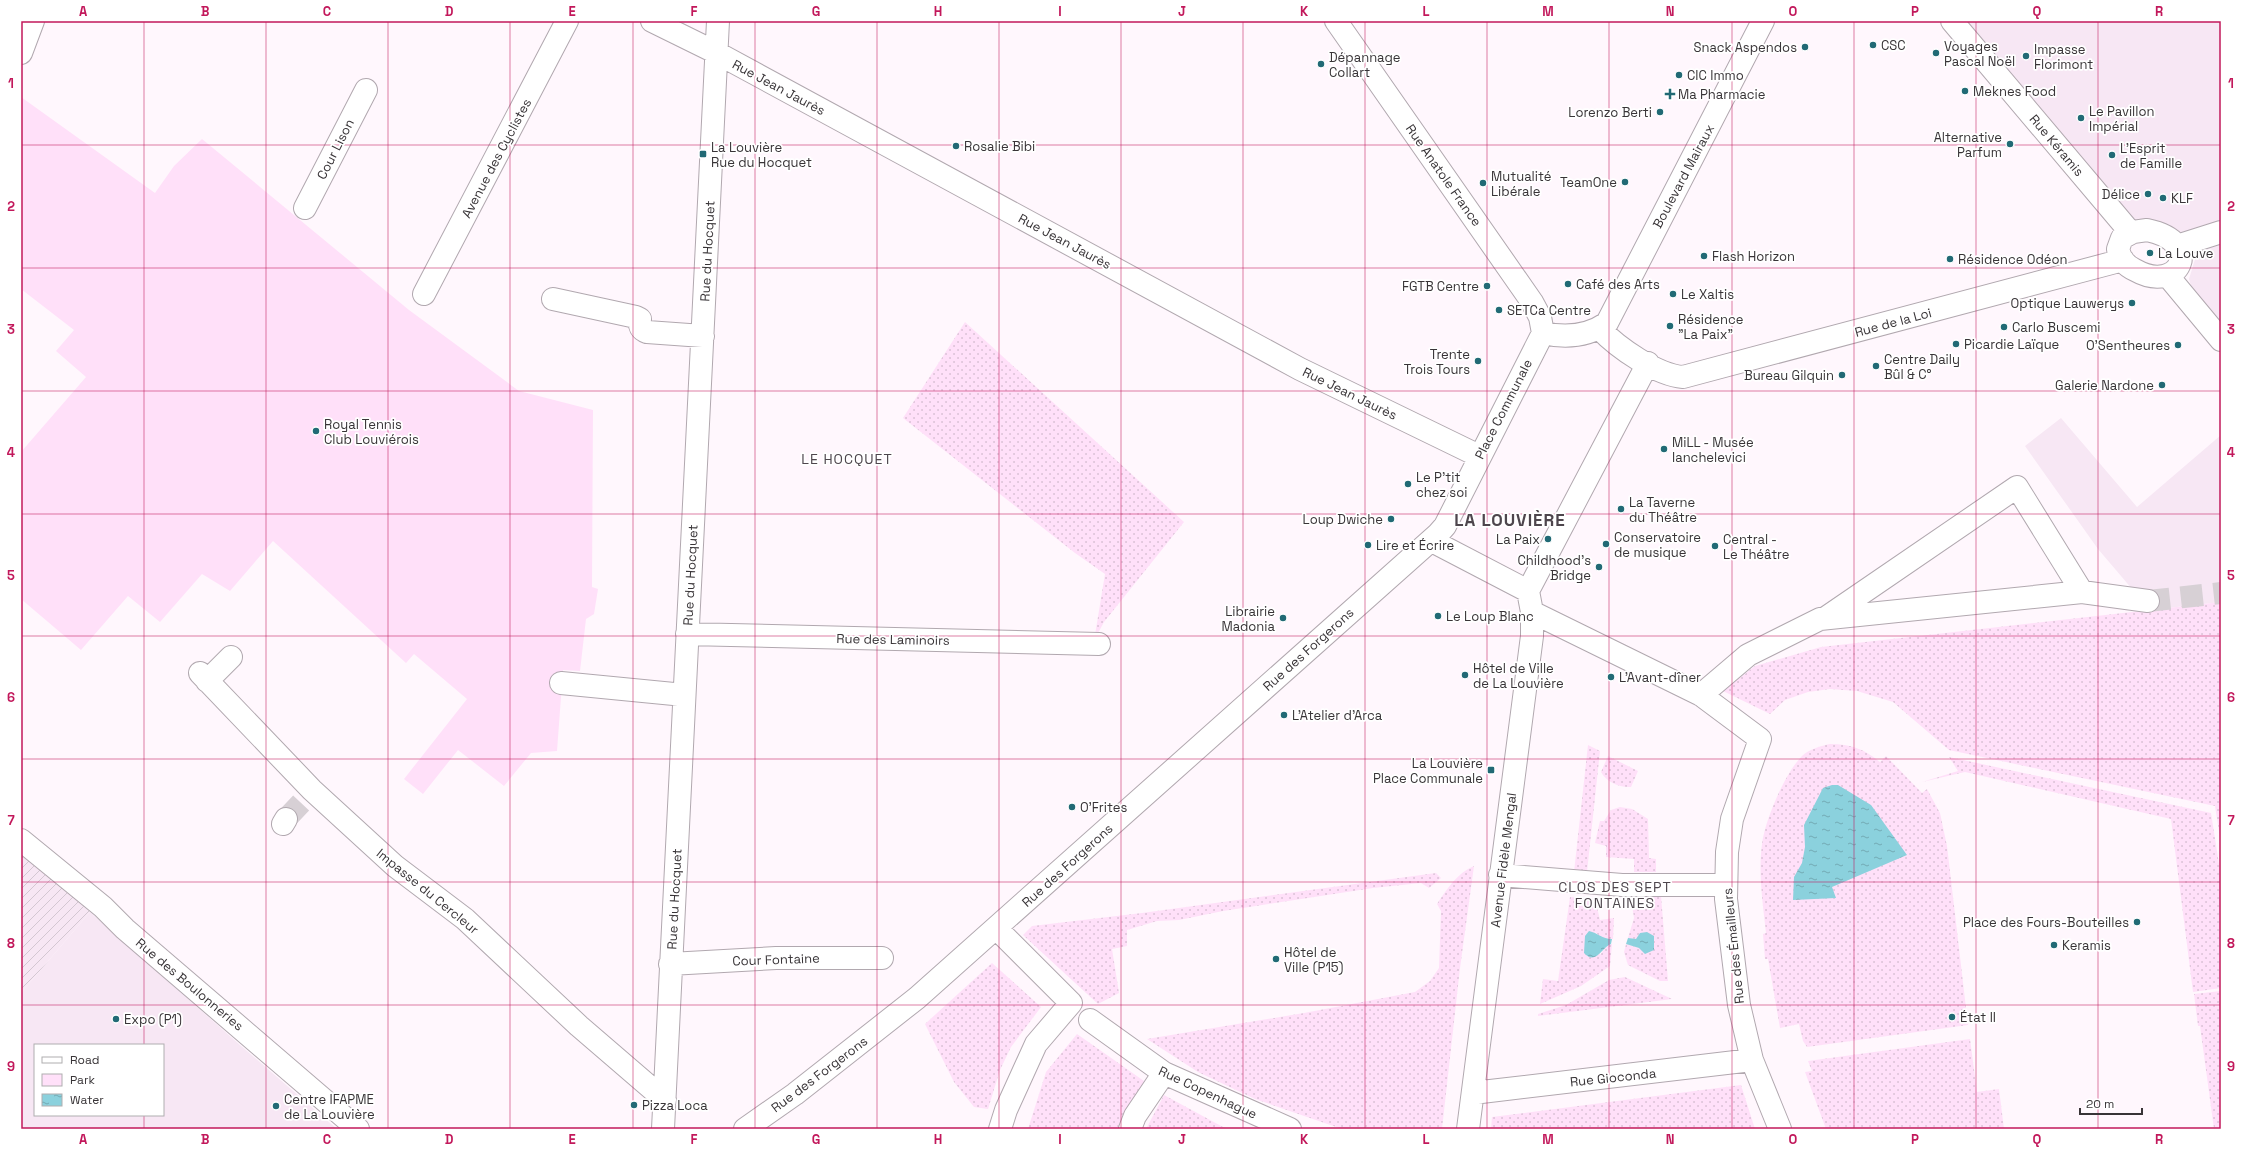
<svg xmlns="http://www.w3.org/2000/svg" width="2242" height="1150" font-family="'Space Grotesk',sans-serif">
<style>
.built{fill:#f7e7f4;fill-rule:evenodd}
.industrial{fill:url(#industrial-furrows)}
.grass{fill:url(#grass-dots)}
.green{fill:#ffe0f9}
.water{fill:url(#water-ripples)}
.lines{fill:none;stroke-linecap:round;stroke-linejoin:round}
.minor-tunnel{stroke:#d7d0d5;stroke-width:22;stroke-dasharray:22 11;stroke-linecap:butt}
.minor-casing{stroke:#b1a8af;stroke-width:24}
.minor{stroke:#fff;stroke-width:22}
.grid{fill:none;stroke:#c2185b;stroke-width:1;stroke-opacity:0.55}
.poi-dot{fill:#216a75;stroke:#fff;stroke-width:1.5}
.labels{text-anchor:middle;stroke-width:3.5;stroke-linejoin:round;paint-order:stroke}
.poi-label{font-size:13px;fill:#383437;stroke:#fff;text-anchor:start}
.street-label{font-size:13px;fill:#383437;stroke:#fff}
.neighbourhood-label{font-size:14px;letter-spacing:1px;fill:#4e464d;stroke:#fff}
.district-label{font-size:17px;font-weight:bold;letter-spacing:1px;fill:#4e464d;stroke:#fff}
.neatline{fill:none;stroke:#c2185b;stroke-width:1.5}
.grid-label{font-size:13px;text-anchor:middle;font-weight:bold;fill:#c2185b}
</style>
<defs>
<pattern id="industrial-furrows" width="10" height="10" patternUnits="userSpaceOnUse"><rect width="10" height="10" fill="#f7e7f4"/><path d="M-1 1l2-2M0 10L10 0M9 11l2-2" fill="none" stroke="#d4c7d2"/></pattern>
<pattern id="grass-dots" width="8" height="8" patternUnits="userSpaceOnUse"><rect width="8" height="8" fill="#ffe0f9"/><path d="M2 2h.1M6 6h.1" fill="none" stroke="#dbc1d6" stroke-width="1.8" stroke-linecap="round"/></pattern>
<pattern id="water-ripples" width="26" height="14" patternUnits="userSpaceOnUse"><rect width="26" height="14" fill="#8bd1dd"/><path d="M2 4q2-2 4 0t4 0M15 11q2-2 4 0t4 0" fill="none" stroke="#73aab4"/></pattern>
</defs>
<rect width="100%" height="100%" fill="#fff7fd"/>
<!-- built -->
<path class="built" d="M 1966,21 L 2221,21 L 2221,324 L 2191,286 L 2189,279 L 2196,256 L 2196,249 L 2188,238 L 2171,229 L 2135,220 L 2127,213 Z
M 2061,418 L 2137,507 L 2221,435 L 2221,602 L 2150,610 L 2098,549 L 2025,446 Z
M 90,912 L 240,1045 L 337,1129 L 21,1129 L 21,993 ZM 35,1045 L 163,1045 L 163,1115 L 35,1115 Z"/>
<!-- industrial -->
<path class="industrial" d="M 21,851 L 90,912 L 21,993 Z"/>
<!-- grass -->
<path class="grass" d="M 965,322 L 1184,522 L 1104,622 L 1097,635 L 1095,635 L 1105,574 L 1075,553 L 903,418 Z
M 2221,602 L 2221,844 L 2215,806 L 1949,750 L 1893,702 L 1857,691 L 1830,689 L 1808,692 L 1785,700 L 1770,714 L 1723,691 L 1755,666 L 1821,647 Z
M 1830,744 C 1851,744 1864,749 1880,762 L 1886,756 L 1922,793 L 1927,789 L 1940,813 L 1947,846 L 1968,1025 L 1807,1047 L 1803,1041 L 1799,1024 L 1780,1028 L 1768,959 L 1765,959 L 1763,934 L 1766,933 C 1763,904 1758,873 1762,844 C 1765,820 1785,773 1802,756 C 1809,749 1821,746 1830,744 Z
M 1588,745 L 1600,751 L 1587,872 L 1574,872 Z
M 1608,756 L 1638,771 L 1631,787 C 1620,788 1606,782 1601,772 Z
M 1949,757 L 2211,813 L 2221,877 L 2221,988 L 2193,992 L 2171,819 L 1965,772 L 1922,782 L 1958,771 Z
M 1620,807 L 1632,809 L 1648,819 L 1649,858 L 1656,859 L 1656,872 L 1634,872 L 1634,859 L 1606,857 L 1606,846 L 1595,843 L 1600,821 L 1604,821 L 1611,810 Z
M 1474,866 L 1460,968 L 1442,1129 L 1342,1129 L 1255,1099 L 1198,1072 L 1147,1039 L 1304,1013 L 1415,992 L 1430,981 L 1439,968 L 1441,911 L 1437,904 C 1447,889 1457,873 1474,866 Z
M 1436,873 L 1441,878 L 1429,888 L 1421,883 L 1373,888 L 1223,911 L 1179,920 L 1157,921 L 1127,930 L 1127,946 L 1112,949 L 1119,993 L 1098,1004 L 1023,935 L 1032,926 L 1142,913 Z
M 1661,896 L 1668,981 L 1660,981 L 1628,965 L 1624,952 L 1626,944 L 1639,948 L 1636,940 L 1628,938 L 1634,918 L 1631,899 Z
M 1570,897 L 1595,899 L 1600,920 L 1614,918 L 1613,939 L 1601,938 L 1595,932 L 1600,955 L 1607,945 L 1612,944 L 1610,966 L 1581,986 L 1540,1004 L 1543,979 L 1558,981 Z
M 992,963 L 1041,1007 L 1011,1047 L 1000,1070 L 988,1109 L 974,1107 L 954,1082 L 925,1024 Z
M 1625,977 L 1672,999 L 1538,1016 L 1538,1014 L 1566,1005 L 1609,980 Z
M 2221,991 L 2221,1129 L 2214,1129 L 2200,1026 L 2198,1026 L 2194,994 Z
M 1077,1034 L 1144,1081 L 1120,1129 L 1028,1129 L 1046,1072 Z
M 1970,1039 L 1977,1092 L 1999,1089 L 2004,1129 L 1826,1129 L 1805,1072 L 1812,1071 L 1808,1061 Z
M 1741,1085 L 1755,1129 L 1491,1129 L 1492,1117 Z
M 1164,1095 L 1223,1127 L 1229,1129 L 1146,1129 Z"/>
<!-- green -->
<path class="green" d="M 21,97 L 155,193 L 174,166 L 202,139 L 409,310 L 519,391 L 593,410 L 592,587 L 598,589 L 594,614 L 586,619 L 580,671 L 563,670 L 557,751 L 531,753 L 504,786 L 458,750 L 423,794 L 404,779 L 467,699 L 414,654 L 406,663 L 273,541 L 230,591 L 202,574 L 160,622 L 128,596 L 81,650 L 21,599 L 21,452 L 86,377 L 56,351 L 74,330 L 21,289 Z"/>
<!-- water -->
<path class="water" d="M 1832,785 L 1838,785 L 1871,805 L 1907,855 L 1832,887 L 1836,898 L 1793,900 L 1794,877 L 1802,863 L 1805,847 L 1804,825 L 1823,788 Z
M 1589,931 C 1598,933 1602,939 1612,939 L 1611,944 C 1602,947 1596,966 1584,953 L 1585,936 Z
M 1647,932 L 1654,936 L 1654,950 L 1645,954 L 1639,948 L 1626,944 L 1628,938 L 1636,939 L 1640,933 Z"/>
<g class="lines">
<!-- minor-tunnel -->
<path class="minor-tunnel" d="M 2148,601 L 2221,593
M 286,819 L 304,800"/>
<defs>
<path id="minor" d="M 652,21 L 717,53 L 1300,369 L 1479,456
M 1336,21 L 1532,302 L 1540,317 L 1543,333
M 1952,21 L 2131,233
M 21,53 L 33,21
M 305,208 L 366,90
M 2147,230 C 2206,242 2179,295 2135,270 C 2126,266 2120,259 2118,249 L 2122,238 L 2133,232 Z
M 2177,246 L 2221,232
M 2167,275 L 2221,340
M 424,294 L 567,21
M 553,299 L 636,317 L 640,319 C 639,326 641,330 647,332 L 703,336
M 1600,329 C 1618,348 1657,375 1683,377 L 2123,260
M 1432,541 L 1528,591
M 1528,591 L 1648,363
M 2082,592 L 2148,601
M 1532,612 L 1701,695 L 1760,739 L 1732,819 L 1727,852 L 1726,899 L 1739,1005 L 1752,1060 L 1780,1129
M 687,634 L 1099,644
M 200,673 L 312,790 L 395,866 L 465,919 L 579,1026 L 665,1100
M 207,681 L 231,657
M 561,683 L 684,695
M 1701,695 L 1748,655 L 1820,619 L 2082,592 L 2017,487 L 1827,617
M 283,824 L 286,819
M 21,840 L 103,907 L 125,929 L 358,1129
M 1500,875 L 1622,885 L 1726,885
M 996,928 L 1071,1003 L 1036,1044 L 1006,1110 L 1000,1129
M 670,964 L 776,958 L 882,958
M 1090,1020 L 1164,1073 L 1290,1129
M 1473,1093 L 1752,1060
M 663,1129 L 718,21
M 745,1129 L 795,1094 L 917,998 L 1438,534 L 1445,526 L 1543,333 C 1565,338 1588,336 1607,323 L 1763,21
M 1130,1129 L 1135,1116 L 1164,1073
M 1468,1129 L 1532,636 L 1532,612 L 1528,591"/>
</defs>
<!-- minor casing -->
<use href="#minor" class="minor-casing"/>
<!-- minor -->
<use href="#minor" class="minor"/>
</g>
<!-- grid -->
<path class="grid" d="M 144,21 L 144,1045M 266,21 L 266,1129M 388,21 L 388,1129M 510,21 L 510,1129M 633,21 L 633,1129M 755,21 L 755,1129M 877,21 L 877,1129M 999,21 L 999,1129M 1121,21 L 1121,1129M 1243,21 L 1243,1129M 1365,21 L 1365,1129M 1487,21 L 1487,1129M 1609,21 L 1609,1129M 1732,21 L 1732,1129M 1854,21 L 1854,1129M 1976,21 L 1976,1129M 2098,21 L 2098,1129M 21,145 L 2221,145M 21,268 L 2221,268M 21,391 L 2221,391M 21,514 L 2221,514M 21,636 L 2221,636M 21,759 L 2221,759M 21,882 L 2221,882M 21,1005 L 2221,1005M 144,1115 L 144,1129"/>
<!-- markers -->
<g class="poi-dot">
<circle cx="1873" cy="45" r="4"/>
<circle cx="1805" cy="47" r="4"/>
<circle cx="1936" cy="53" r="4"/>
<circle cx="2026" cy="56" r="4"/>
<circle cx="1321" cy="64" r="4"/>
<circle cx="1679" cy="75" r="4"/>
<circle cx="1965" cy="91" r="4"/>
<path d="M1668 88h4v4h4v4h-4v4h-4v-4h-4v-4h4z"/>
<circle cx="1660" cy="112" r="4"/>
<circle cx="2081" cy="118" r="4"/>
<circle cx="2010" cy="144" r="4"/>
<circle cx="956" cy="146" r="4"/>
<rect x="699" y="150" width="8" height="8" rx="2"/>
<circle cx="2112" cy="155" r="4"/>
<circle cx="1625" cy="182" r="4"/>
<circle cx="1483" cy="183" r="4"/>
<circle cx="2148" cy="194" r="4"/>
<circle cx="2163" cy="198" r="4"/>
<circle cx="2150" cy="253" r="4"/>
<circle cx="1704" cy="256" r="4"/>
<circle cx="1950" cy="259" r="4"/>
<circle cx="1568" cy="284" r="4"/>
<circle cx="1487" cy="286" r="4"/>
<circle cx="1673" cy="294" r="4"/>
<circle cx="2132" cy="303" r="4"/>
<circle cx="1499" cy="310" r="4"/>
<circle cx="1670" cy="326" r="4"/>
<circle cx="2004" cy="327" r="4"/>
<circle cx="1956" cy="344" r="4"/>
<circle cx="2178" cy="345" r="4"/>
<circle cx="1478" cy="361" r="4"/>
<circle cx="1876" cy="366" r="4"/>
<circle cx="1842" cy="375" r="4"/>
<circle cx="2162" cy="385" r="4"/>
<circle cx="316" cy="431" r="4"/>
<circle cx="1664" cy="449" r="4"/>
<circle cx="1408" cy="484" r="4"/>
<circle cx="1621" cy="509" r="4"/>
<circle cx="1391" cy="519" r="4"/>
<circle cx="1548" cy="539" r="4"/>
<circle cx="1606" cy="544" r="4"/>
<circle cx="1368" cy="545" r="4"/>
<circle cx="1715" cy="546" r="4"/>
<circle cx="1599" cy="567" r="4"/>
<circle cx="1438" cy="616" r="4"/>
<circle cx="1283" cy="618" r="4"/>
<circle cx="1465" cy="675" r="4"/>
<circle cx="1611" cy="677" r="4"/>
<circle cx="1284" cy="715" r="4"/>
<rect x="1487" y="766" width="8" height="8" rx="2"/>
<circle cx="1072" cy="807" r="4"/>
<circle cx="2137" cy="922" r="4"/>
<circle cx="2054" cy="945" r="4"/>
<circle cx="1276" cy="959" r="4"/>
<circle cx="1952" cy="1017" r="4"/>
<circle cx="116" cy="1019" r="4"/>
<circle cx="634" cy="1105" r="4"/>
<circle cx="276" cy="1106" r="4"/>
</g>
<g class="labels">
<!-- poi labels -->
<g class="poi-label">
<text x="1881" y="50">CSC</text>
<text x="1944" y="51">Voyages<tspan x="1944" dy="15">Pascal Noël</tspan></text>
<text x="1797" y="52" text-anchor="end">Snack Aspendos</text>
<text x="2034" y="54">Impasse<tspan x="2034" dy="15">Florimont</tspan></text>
<text x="1329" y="62">Dépannage<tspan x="1329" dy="15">Collart</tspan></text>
<text x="1687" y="80">CIC Immo</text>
<text x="1973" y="96">Meknes Food</text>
<text x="1678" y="99">Ma Pharmacie</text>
<text x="2089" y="116">Le Pavillon<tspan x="2089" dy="15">Impérial</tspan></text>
<text x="1652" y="117" text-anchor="end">Lorenzo Berti</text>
<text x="2002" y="142" text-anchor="end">Alternative<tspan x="2002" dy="15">Parfum</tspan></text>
<text x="964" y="151">Rosalie Bibi</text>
<text x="711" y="152">La Louvière<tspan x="711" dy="15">Rue du Hocquet</tspan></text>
<text x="2120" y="153">L'Esprit<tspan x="2120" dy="15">de Famille</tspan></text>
<text x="1491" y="181">Mutualité<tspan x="1491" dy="15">Libérale</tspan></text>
<text x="1617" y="187" text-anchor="end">TeamOne</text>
<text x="2140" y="199" text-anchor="end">Délice</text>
<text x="2171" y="203">KLF</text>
<text x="2158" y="258">La Louve</text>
<text x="1712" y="261">Flash Horizon</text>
<text x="1958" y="264">Résidence Odéon</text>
<text x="1576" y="289">Café des Arts</text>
<text x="1479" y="291" text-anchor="end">FGTB Centre</text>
<text x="1681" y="299">Le Xaltis</text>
<text x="2124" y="308" text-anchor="end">Optique Lauwerys</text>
<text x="1507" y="315">SETCa Centre</text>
<text x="1678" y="324">Résidence<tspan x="1678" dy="15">"La Paix"</tspan></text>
<text x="2012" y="332">Carlo Buscemi</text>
<text x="1964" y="349">Picardie Laïque</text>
<text x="2170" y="350" text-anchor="end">O'Sentheures</text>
<text x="1470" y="359" text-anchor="end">Trente<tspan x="1470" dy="15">Trois Tours</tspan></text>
<text x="1884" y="364">Centre Daily<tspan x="1884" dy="15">Bûl &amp; C°</tspan></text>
<text x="1834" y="380" text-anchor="end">Bureau Gilquin</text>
<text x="2154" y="390" text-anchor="end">Galerie Nardone</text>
<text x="324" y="429">Royal Tennis<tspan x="324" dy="15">Club Louviérois</tspan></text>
<text x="1672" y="447">MiLL - Musée<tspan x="1672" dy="15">Ianchelevici</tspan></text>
<text x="1416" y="482">Le P'tit<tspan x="1416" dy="15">chez soi</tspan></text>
<text x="1629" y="507">La Taverne<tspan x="1629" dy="15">du Théâtre</tspan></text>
<text x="1383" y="524" text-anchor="end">Loup Dwiche</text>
<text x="1614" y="542">Conservatoire<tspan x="1614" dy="15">de musique</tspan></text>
<text x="1540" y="544" text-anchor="end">La Paix</text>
<text x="1723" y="544">Central -<tspan x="1723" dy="15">Le Théâtre</tspan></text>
<text x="1376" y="550">Lire et Écrire</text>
<text x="1591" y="565" text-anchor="end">Childhood's<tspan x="1591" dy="15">Bridge</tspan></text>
<text x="1275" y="616" text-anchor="end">Librairie<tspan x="1275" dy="15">Madonia</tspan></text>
<text x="1446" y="621">Le Loup Blanc</text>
<text x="1473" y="673">Hôtel de Ville<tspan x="1473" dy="15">de La Louvière</tspan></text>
<text x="1619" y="682">L'Avant-dîner</text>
<text x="1292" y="720">L'Atelier d'Arca</text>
<text x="1483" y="768" text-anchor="end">La Louvière<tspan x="1483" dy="15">Place Communale</tspan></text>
<text x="1080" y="812">O'Frites</text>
<text x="2129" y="927" text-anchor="end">Place des Fours-Bouteilles</text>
<text x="2062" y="950">Keramis</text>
<text x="1284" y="957">Hôtel de<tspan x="1284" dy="15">Ville (P15)</tspan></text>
<text x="1960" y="1022">État II</text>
<text x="124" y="1024">Expo (P1)</text>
<text x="284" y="1104">Centre IFAPME<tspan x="284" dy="15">de La Louvière</tspan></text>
<text x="642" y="1110">Pizza Loca</text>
</g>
<!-- street labels -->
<g class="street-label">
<text transform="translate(779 87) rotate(28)" y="5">Rue Jean Jaurès</text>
<text transform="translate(2057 145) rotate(50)" y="5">Rue Kéramis</text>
<text transform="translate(335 149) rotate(-63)" y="5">Cour Lison</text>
<text transform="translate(496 158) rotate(-62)" y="5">Avenue des Cyclistes</text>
<text transform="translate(1444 175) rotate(55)" y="5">Rue Anatole France</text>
<text transform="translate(1683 176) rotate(-62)" y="5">Boulevard Mairaux</text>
<text transform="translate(1065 241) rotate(28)" y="5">Rue Jean Jaurès</text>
<text transform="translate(707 251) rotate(-87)" y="5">Rue du Hocquet</text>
<text transform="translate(1893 322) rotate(-15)" y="5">Rue de la Loi</text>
<text transform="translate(1350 393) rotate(26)" y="5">Rue Jean Jaurès</text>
<text transform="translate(1503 409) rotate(-63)" y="5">Place Communale</text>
<text transform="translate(690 575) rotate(-87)" y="5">Rue du Hocquet</text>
<text transform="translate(893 639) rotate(1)" y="5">Rue des Laminoirs</text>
<text transform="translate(1308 649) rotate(-42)" y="5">Rue des Forgerons</text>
<text transform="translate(1503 860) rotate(-83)" y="5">Avenue Fidèle Mengal</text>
<text transform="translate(1067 865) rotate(-42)" y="5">Rue des Forgerons</text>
<text transform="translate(428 891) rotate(39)" y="5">Impasse du Cercleur</text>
<text transform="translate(674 899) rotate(-87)" y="5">Rue du Hocquet</text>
<text transform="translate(1733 946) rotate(-96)" y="5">Rue des Émailleurs</text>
<text transform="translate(776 959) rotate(-2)" y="5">Cour Fontaine</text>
<text transform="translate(190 984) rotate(40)" y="5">Rue des Boulonneries</text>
<text transform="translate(819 1074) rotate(-37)" y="5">Rue des Forgerons</text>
<text transform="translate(1613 1077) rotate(-6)" y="5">Rue Gioconda</text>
<text transform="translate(1208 1092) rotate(25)" y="5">Rue Copenhague</text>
</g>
<!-- neighbourhood labels -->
<g class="neighbourhood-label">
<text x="847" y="464">LE HOCQUET</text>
<text x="1615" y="892">CLOS DES SEPT<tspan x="1615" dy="16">FONTAINES</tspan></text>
</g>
<!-- district labels -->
<g class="district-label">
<text x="1510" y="526">LA LOUVIÈRE</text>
</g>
</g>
<!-- border -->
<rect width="2242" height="1150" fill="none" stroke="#ffffff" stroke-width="44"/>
<!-- legend -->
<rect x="34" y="1044" width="130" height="72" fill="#ffffff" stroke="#afaeaf"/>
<rect x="42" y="1057" width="20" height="6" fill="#ffffff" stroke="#afaeaf"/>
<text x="70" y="1064" font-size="12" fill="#383437">Road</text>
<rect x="42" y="1074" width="20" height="12" fill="#ffe0f9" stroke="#afaeaf"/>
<text x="70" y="1084" font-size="12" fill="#383437">Park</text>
<rect x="42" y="1094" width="20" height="12" fill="url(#water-ripples)" stroke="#afaeaf"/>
<text x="70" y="1104" font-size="12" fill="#383437">Water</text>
<!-- scale -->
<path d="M2080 1108v6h62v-6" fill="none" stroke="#383437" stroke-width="2"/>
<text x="2086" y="1108" font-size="12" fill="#383437" stroke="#ffffff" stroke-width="3" paint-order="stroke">20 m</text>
<rect x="22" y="22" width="2198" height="1106" class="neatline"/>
<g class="grid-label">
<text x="83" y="16">A</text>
<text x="205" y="16">B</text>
<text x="327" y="16">C</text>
<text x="449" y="16">D</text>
<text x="572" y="16">E</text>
<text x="694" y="16">F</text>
<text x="816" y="16">G</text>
<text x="938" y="16">H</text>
<text x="1060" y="16">I</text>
<text x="1182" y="16">J</text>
<text x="1304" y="16">K</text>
<text x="1426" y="16">L</text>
<text x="1548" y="16">M</text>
<text x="1670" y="16">N</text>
<text x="1793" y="16">O</text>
<text x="1915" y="16">P</text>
<text x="2037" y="16">Q</text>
<text x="2159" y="16">R</text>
<text x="11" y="88">1</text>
<text x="2231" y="88">1</text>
<text x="11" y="211">2</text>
<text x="2231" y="211">2</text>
<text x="11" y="334">3</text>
<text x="2231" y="334">3</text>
<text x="11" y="457">4</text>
<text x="2231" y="457">4</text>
<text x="11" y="580">5</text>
<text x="2231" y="580">5</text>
<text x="11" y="702">6</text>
<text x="2231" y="702">6</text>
<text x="11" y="825">7</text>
<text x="2231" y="825">7</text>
<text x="11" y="948">8</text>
<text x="2231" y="948">8</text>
<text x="11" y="1071">9</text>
<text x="2231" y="1071">9</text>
<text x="83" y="1144">A</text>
<text x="205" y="1144">B</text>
<text x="327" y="1144">C</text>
<text x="449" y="1144">D</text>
<text x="572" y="1144">E</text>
<text x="694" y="1144">F</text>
<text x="816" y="1144">G</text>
<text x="938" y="1144">H</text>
<text x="1060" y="1144">I</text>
<text x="1182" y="1144">J</text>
<text x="1304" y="1144">K</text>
<text x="1426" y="1144">L</text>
<text x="1548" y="1144">M</text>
<text x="1670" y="1144">N</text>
<text x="1793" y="1144">O</text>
<text x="1915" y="1144">P</text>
<text x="2037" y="1144">Q</text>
<text x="2159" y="1144">R</text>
</g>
</svg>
